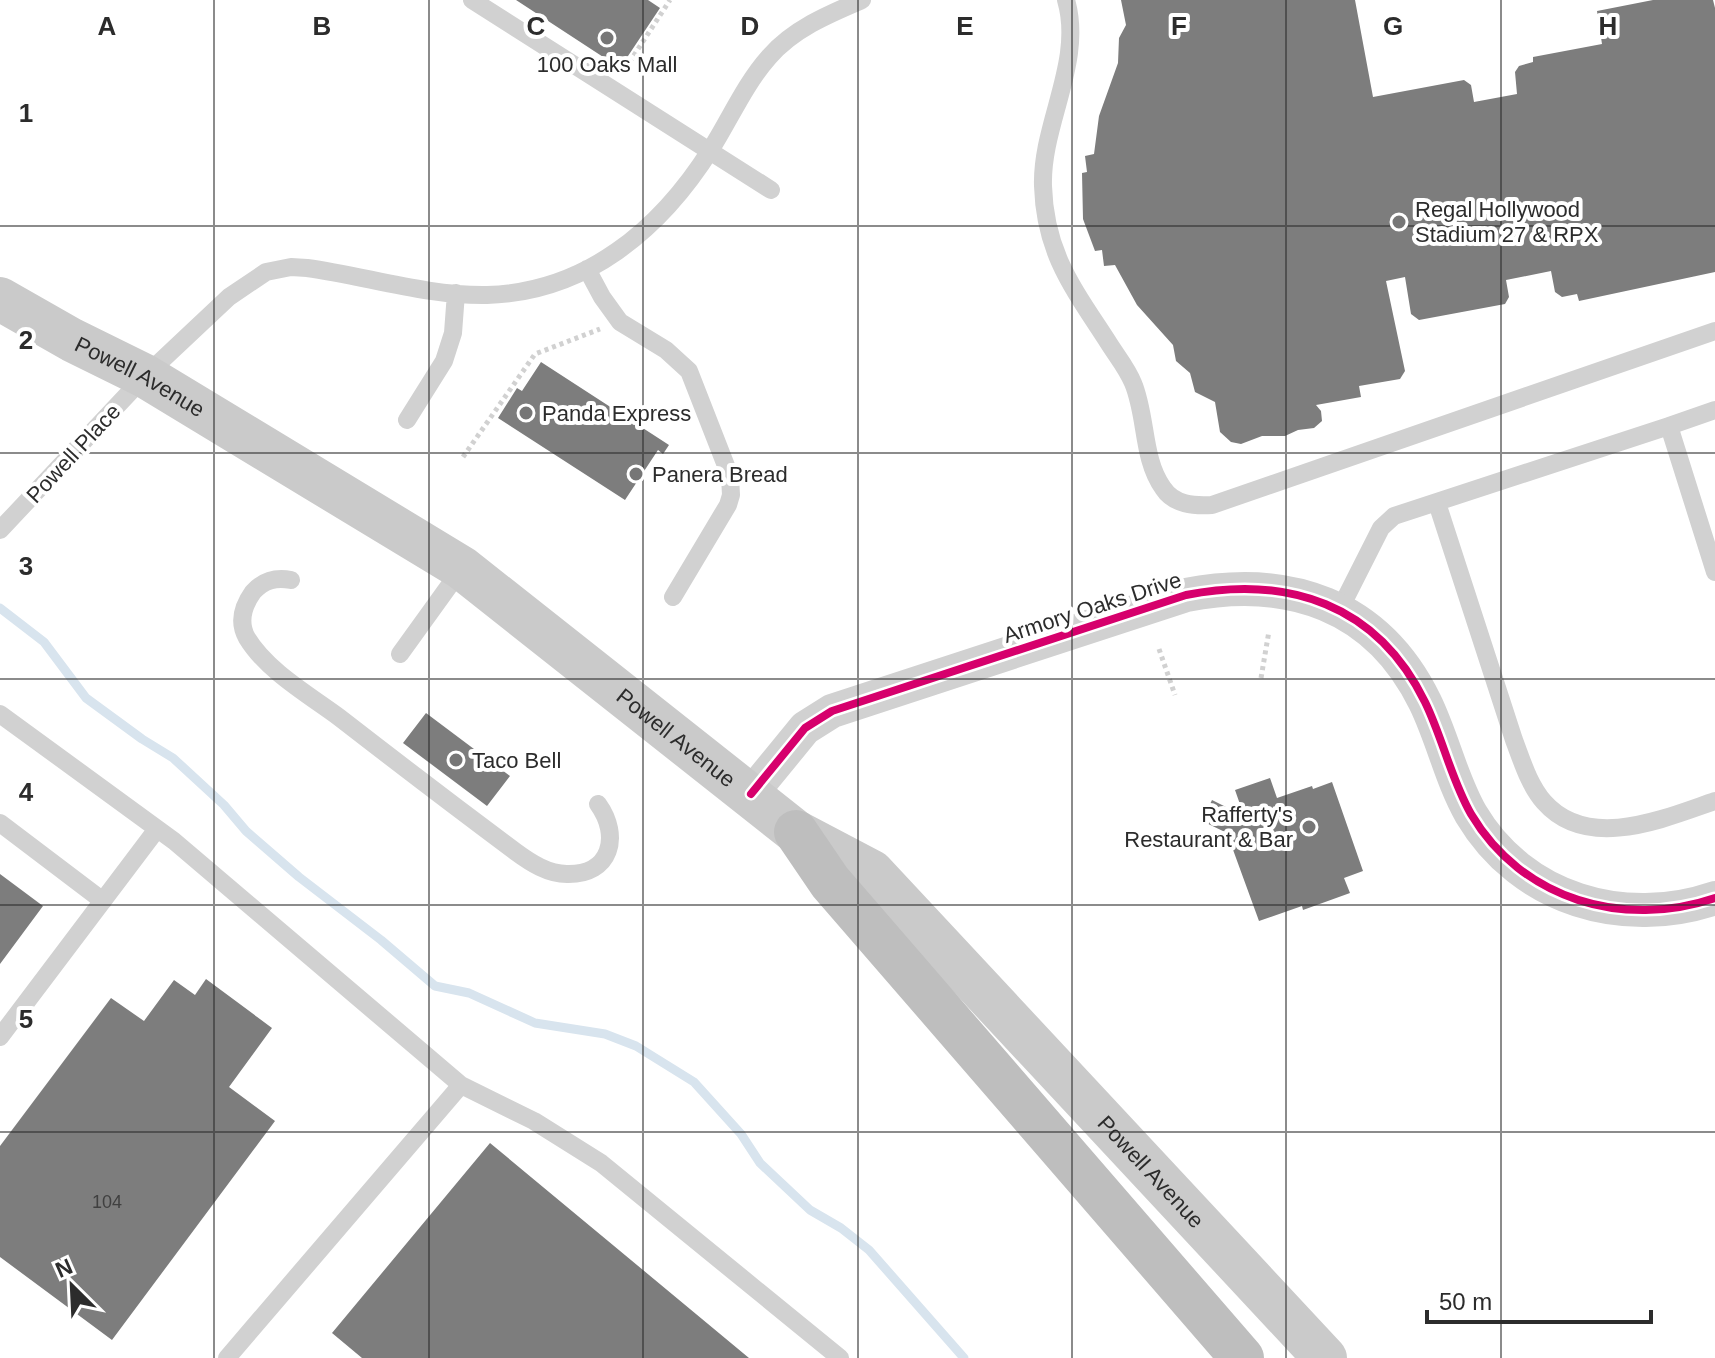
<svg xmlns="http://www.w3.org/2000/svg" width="1715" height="1358" font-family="Helvetica,sans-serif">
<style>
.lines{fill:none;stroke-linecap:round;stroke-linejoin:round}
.stream{stroke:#d8e4ee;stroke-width:9}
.building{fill:#7d7d7d}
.path{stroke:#d1d1d1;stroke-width:5;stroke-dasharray:4 4;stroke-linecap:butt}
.lane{stroke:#d1d1d1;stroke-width:18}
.street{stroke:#d1d1d1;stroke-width:34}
.secondary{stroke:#cacaca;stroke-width:44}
.highway{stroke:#bebebe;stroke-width:44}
.cycleway-casing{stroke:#fff;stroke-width:13}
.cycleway{stroke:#d6006c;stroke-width:8}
.grid{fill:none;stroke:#2c2c2c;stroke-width:2;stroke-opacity:0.55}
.poi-dot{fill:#767676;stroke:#fff;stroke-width:3}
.labels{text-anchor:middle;stroke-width:8;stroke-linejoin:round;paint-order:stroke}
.number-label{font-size:18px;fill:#404040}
.poi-label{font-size:22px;fill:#2c2c2c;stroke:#fff;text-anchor:start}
.street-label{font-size:22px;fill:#2c2c2c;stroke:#fff}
.grid-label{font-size:26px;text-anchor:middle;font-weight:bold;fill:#2c2c2c;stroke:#fff;stroke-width:8;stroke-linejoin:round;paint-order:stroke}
</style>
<rect width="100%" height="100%" fill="#fff"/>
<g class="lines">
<!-- stream -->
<path class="stream" d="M 0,608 L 44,642 L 86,698 L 142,739 L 173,758 L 224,805 L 246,831 L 299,877 L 381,940 L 435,986 L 469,993 L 535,1023 L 605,1034 L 636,1046 L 694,1082 L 741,1134 L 760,1163 L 810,1210 L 841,1228 L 869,1250 L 964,1358"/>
</g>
<!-- building -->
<path class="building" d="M 516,0 L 648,0 L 660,8 L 620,68 Z
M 1121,0 L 1355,0 L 1373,97 L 1464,80 L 1471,85 L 1474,102 L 1517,94 L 1515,72 L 1519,66 L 1533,62 L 1533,57 L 1602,44 L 1597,11 L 1653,0 L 1713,0 L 1715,8 L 1715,272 L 1579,301 L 1577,294 L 1562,297 L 1555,292 L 1551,271 L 1506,280 L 1509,297 L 1505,304 L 1419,320 L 1411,314 L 1405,277 L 1386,281 L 1405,371 L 1400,379 L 1359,386 L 1361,397 L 1316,405 L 1321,411 L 1322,421 L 1314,428 L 1298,430 L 1285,436 L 1262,436 L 1241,444 L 1231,442 L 1220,432 L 1215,402 L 1195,392 L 1190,373 L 1176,361 L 1173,345 L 1137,305 L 1115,265 L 1104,266 L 1102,250 L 1095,251 L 1083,219 L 1082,173 L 1087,172 L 1085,156 L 1094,154 L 1099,116 L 1118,63 L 1119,38 L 1126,25 Z
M 541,362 L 669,445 L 663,454 L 658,450 L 625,500 L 498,418 L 517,388 L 522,391 Z
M 426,713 L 510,776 L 487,806 L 403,743 Z
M 1270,778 L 1277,798 L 1312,786 L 1313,789 L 1332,782 L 1363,871 L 1344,878 L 1350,893 L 1303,910 L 1302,906 L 1259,921 L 1232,847 L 1230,848 L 1225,832 L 1202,821 L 1212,800 L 1236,812 L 1242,810 L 1235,790 Z
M 0,874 L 43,906 L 0,964 Z
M 206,979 L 272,1028 L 229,1087 L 275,1121 L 112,1340 L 0,1257 L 0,1146 L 111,998 L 144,1021 L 174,980 L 195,995 Z
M 490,1143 L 749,1358 L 362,1358 L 332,1333 Z"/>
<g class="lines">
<!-- path -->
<path class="path" d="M 625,69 L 670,0
M 463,457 L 535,354 L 600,329
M 1159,649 L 1175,695
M 1261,678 L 1269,631"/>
<!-- lane -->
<path class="lane" d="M 472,0 L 771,190
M 1066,0 C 1084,62 1041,124 1043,186 C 1045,253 1073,288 1108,342 C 1116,355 1127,368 1133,383 C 1147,416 1142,459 1163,488 C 1174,505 1194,506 1212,505 L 1715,331
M 587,269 L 602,297 L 620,322 L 666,350 L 689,371 L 730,476 L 731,495 L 728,505 L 673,597
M 407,420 L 444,361 L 453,333 L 456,293
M 1669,426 L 1715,410
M 1437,503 L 1514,740 C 1522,761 1529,785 1544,802 C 1588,852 1665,818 1715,801
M 0,530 L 145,376 L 229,297 L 266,272 L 291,267 L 307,268 C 366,276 426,296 487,295 C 586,292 660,230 711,149 C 730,119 745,84 769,57 C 793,29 829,14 862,0
M 291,580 C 276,577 264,580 253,592 C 243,606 238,622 247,638 C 267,671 309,695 340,718 C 398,763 457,808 516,852 C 531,863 548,874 567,874 C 611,875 621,836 598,804
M 1339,611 L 1381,528 L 1394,516 L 1669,426 L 1715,572
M 400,654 L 462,568
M 0,714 L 174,841 L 461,1085 L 227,1358
M 0,823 L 103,901
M 0,1037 L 157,829
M 461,1085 L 534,1121 L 601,1163 L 840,1358"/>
<!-- street -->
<path class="street" d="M 751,794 L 805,728 L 832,711 L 1186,595 C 1288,575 1377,604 1425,702 C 1443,739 1451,779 1471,814 C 1522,900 1624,929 1715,898"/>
<!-- secondary -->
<path class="secondary" id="s1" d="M 0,299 L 72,340 L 145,376 L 462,568 L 796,832 L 872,872 L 1325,1358"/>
<!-- highway -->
<path class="highway" d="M 796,832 L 830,882 L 1242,1358"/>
<defs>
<path id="cycleway" d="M 751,794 L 805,728 L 832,711 L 1186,595 C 1288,575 1377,604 1425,702 C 1443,739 1451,779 1471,814 C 1522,900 1624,929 1715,898"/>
</defs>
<!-- cycleway casing -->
<use href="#cycleway" class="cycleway-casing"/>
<!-- cycleway -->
<use href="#cycleway" class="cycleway"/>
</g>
<!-- grid -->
<path class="grid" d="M 214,0 L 214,1358M 429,0 L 429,1358M 643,0 L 643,1358M 858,0 L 858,1358M 1072,0 L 1072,1358M 1286,0 L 1286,1358M 1501,0 L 1501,1358M 0,226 L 1715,226M 0,453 L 1715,453M 0,679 L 1715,679M 0,905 L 1715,905M 0,1132 L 1715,1132"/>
<!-- markers -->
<g class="poi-dot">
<circle cx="607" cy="38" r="8"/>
<circle cx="1399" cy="222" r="8"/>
<circle cx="526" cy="413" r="8"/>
<circle cx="636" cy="474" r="8"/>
<circle cx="456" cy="760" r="8"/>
<circle cx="1309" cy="827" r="8"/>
</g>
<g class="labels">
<!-- number labels -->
<g class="number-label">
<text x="107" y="1208">104</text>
</g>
<!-- poi labels -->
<g class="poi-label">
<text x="607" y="72" text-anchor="middle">100 Oaks Mall</text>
<text x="1415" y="217">Regal Hollywood<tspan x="1415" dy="25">Stadium 27 &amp; RPX</tspan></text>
<text x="542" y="421">Panda Express</text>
<text x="652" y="482">Panera Bread</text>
<text x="472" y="768">Taco Bell</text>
<text x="1293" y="822" text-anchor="end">Rafferty's<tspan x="1293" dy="25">Restaurant &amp; Bar</tspan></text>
</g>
<!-- street labels -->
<g class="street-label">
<text dy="8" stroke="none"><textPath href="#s1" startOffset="160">Powell Avenue</textPath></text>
<text transform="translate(73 453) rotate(-47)" y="8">Powell Place</text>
<text transform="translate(1092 607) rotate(-18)" y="8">Armory Oaks Drive</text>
<text dy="8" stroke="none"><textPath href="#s1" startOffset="808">Powell Avenue</textPath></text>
<text dy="8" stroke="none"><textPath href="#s1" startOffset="1456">Powell Avenue</textPath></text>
</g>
</g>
<g class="grid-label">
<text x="107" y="35">A</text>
<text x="322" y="35">B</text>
<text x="536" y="35">C</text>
<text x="750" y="35">D</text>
<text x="965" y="35">E</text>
<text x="1179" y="35">F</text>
<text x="1393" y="35">G</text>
<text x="1608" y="35">H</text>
<text x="26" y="122">1</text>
<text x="26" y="349">2</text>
<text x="26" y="575">3</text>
<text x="26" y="801">4</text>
<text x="26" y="1028">5</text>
</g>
<!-- north arrow -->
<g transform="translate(72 1286) rotate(336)" stroke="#ffffff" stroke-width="6" paint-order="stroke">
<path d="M0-6L14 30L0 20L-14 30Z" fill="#2c2c2c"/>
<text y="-12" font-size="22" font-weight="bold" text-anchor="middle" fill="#2c2c2c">N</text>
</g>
<!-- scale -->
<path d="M1427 1310v12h224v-12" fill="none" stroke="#2c2c2c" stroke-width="4"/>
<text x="1439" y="1310" font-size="24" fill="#2c2c2c" stroke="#ffffff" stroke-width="6" paint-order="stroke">50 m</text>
</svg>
